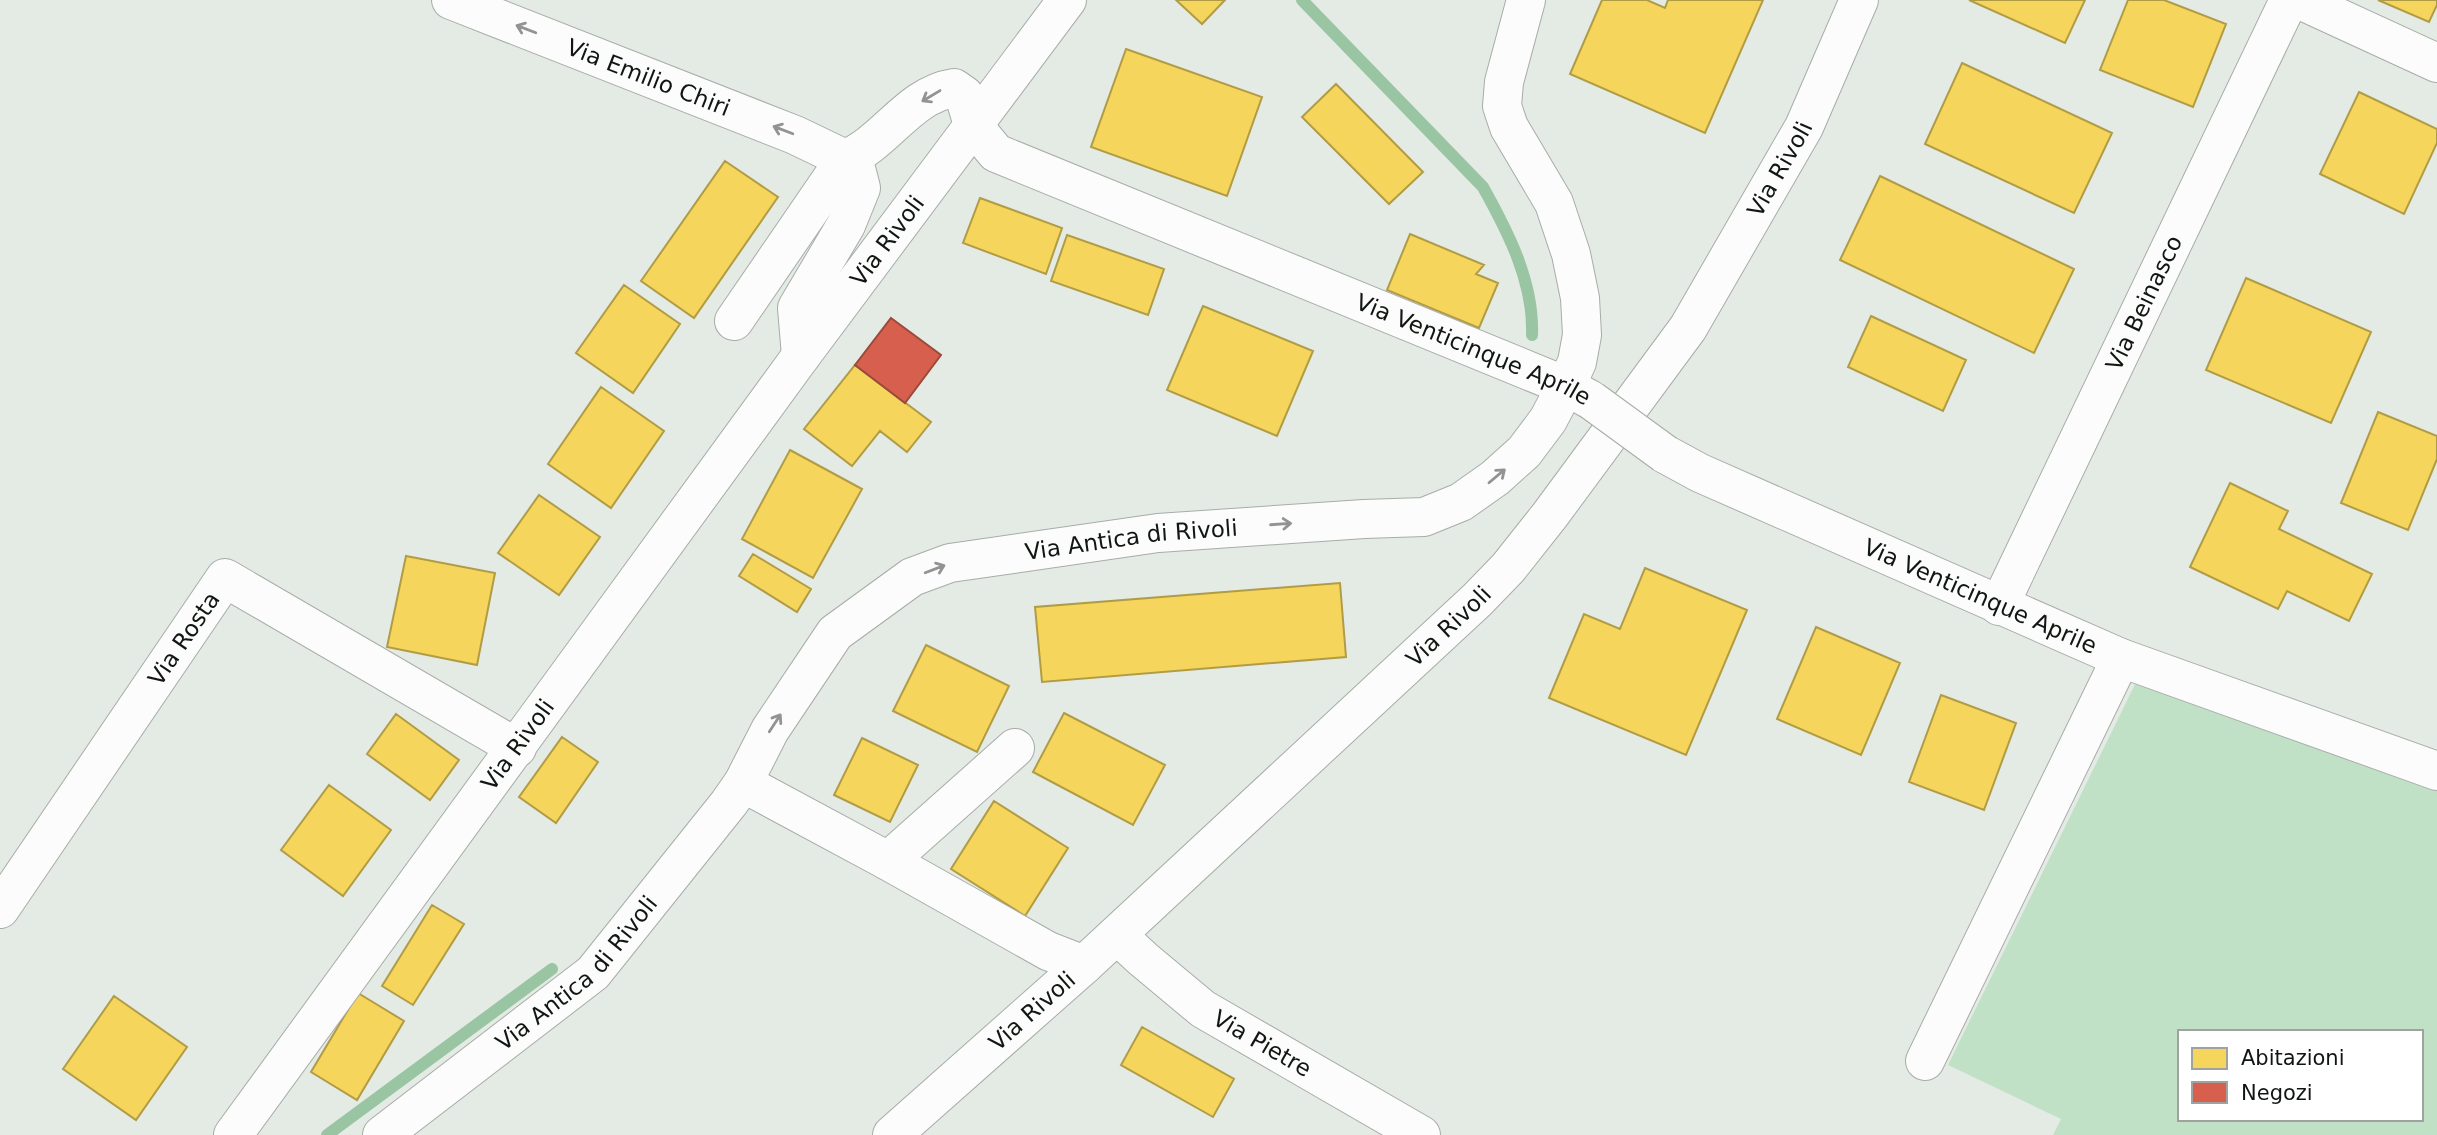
<svg xmlns="http://www.w3.org/2000/svg" width="2437" height="1135" font-family="'DejaVu Sans',sans-serif">
<style>
.green{fill:#c1e1c7;fill-rule:evenodd}
.homes{fill:#f6d55c;stroke:#b19c46;stroke-width:2}
.shops{fill:#d6604d;stroke:#9b4a3b;stroke-width:2}
.lines{fill:none;stroke-linecap:round;stroke-linejoin:round}
.stream{stroke:#9ac5a2;stroke-width:12}
.minor-casing{stroke:#a8aca8;stroke-width:40}
.tertiary-casing{stroke:#a8aca8;stroke-width:40}
.minor{stroke:#fbfcfb;stroke-width:38}
.tertiary{stroke:#fbfcfb;stroke-width:38}
.minor-bridge-casing{stroke:#a8aca8;stroke-width:40;stroke-linecap:butt}
.minor-bridge{stroke:#fbfcfb;stroke-width:38}
.oneway{stroke:#929492}
.labels{text-anchor:middle;stroke-width:7;stroke-linejoin:round;paint-order:stroke}
.street-label{font-size:23px;fill:#111612;stroke:#fff}
</style>
<rect width="100%" height="100%" fill="#e4ebe5"/>
<!-- green -->
<path class="green" d="M 2144,666 L 2437,771 L 2437,1135 L 2053,1135 L 2061,1119 L 1948,1065 ZM 2180,1032 L 2421,1032 L 2421,1119 L 2180,1119 Z"/>
<!-- homes -->
<path class="homes" d="M 1176,0 L 1225,0 L 1202,24 Z
M 1602,0 L 1647,0 L 1665,8 L 1668,0 L 1763,0 L 1705,133 L 1570,74 Z
M 1969,0 L 2085,0 L 2065,43 Z
M 2128,0 L 2164,0 L 2226,24 L 2193,107 L 2100,70 Z
M 2378,0 L 2437,0 L 2437,5 L 2429,22 Z
M 1126,49 L 1262,97 L 1227,196 L 1091,147 Z
M 1962,63 L 2112,133 L 2074,213 L 1925,144 Z
M 1336,84 L 1423,172 L 1389,204 L 1302,117 Z
M 2359,92 L 2437,129 L 2437,143 L 2404,214 L 2320,174 Z
M 725,161 L 778,197 L 694,318 L 641,281 Z
M 1880,176 L 2074,269 L 2034,353 L 1840,260 Z
M 980,198 L 1062,228 L 1046,274 L 963,243 Z
M 1410,234 L 1484,265 L 1476,274 L 1498,283 L 1479,328 L 1387,290 Z
M 1067,235 L 1164,269 L 1148,315 L 1051,281 Z
M 2246,278 L 2371,332 L 2331,423 L 2206,370 Z
M 624,285 L 680,324 L 633,393 L 576,353 Z
M 1203,306 L 1313,351 L 1277,436 L 1167,390 Z
M 1871,316 L 1966,360 L 1943,411 L 1848,367 Z
M 855,365 L 931,422 L 907,452 L 880,431 L 852,466 L 804,429 Z
M 601,387 L 664,431 L 611,508 L 548,464 Z
M 2378,412 L 2437,436 L 2437,459 L 2408,530 L 2341,503 Z
M 790,450 L 862,489 L 813,578 L 742,539 Z
M 2230,483 L 2288,511 L 2279,529 L 2372,574 L 2349,621 L 2287,591 L 2278,609 L 2190,567 Z
M 539,495 L 600,537 L 559,595 L 498,553 Z
M 753,554 L 811,589 L 797,612 L 739,576 Z
M 406,556 L 495,573 L 477,665 L 387,647 Z
M 1645,568 L 1747,610 L 1686,755 L 1549,698 L 1584,614 L 1620,629 Z
M 1340,583 L 1346,657 L 1042,682 L 1035,607 Z
M 1816,627 L 1900,663 L 1861,755 L 1777,719 Z
M 926,645 L 1009,686 L 977,752 L 893,711 Z
M 1941,695 L 2016,723 L 1984,810 L 1909,782 Z
M 1064,713 L 1165,765 L 1133,825 L 1033,772 Z
M 396,714 L 459,760 L 430,800 L 367,754 Z
M 562,737 L 598,762 L 556,823 L 519,797 Z
M 862,738 L 918,765 L 890,822 L 834,795 Z
M 329,785 L 391,830 L 343,896 L 281,850 Z
M 994,801 L 1068,848 L 1025,916 L 951,869 Z
M 432,905 L 464,924 L 413,1005 L 382,986 Z
M 358,993 L 404,1021 L 357,1100 L 311,1072 Z
M 114,996 L 187,1047 L 136,1120 L 63,1069 Z
M 1142,1027 L 1234,1079 L 1213,1117 L 1121,1065 Z"/>
<!-- shops -->
<path class="shops" d="M 891,318 L 941,355 L 905,403 L 855,365 Z"/>
<g class="lines">
<!-- stream -->
<path class="stream" d="M 1302,0 L 1483,187 C 1508,232 1534,282 1532,335
M 327,1135 L 552,969"/>
<defs>
<g id="minor">
<path id="s1" d="M 451,0 L 795,135 L 845,159 L 857,172 L 861,188 L 846,225 L 797,308 L 801,356"/>
<path d="M 2300,0 L 2437,63"/>
<path id="s2" d="M 734,321 L 845,159 C 886,143 908,95 954,88 L 964,95 L 973,125 L 996,153 L 1566,386 L 1589,399"/>
<path id="s3" d="M 1665,454 L 1700,473 L 2121,658 L 2437,771"/>
<path id="s4" d="M 1999,606 L 2289,0"/>
<path d="M 743,783 L 888,861 L 1048,951 L 1084,965"/>
<path d="M 888,861 L 1015,748"/>
<path id="s5" d="M 0,909 L 225,578 L 517,748"/>
<path id="s6" d="M 1117,935 L 1143,959 L 1203,1009 L 1421,1135"/>
<path d="M 1925,1061 L 2121,658"/>
<path id="s7" d="M 233,1135 L 801,356 L 1067,0"/>
<path id="s8" d="M 382,1135 L 593,973 L 729,803 L 743,783 L 770,730 L 835,633 L 912,577 L 950,563 L 1158,533 L 1364,519 L 1424,517 L 1461,502 L 1495,478 L 1524,452 L 1548,420 L 1566,386 L 1577,362 L 1582,335 L 1580,298 L 1571,254 L 1554,203 L 1509,127 L 1502,106 L 1504,82 L 1526,0"/>
</g>
<g id="tertiary">
<path id="s9" d="M 892,1135 L 1084,965 L 1477,600 L 1508,568 L 1550,515 L 1688,328 L 1804,127 L 1859,0"/>
</g>
</defs>
<!-- minor casing -->
<use href="#minor" class="minor-casing"/>
<!-- tertiary casing -->
<use href="#tertiary" class="tertiary-casing"/>
<!-- minor -->
<use href="#minor" class="minor"/>
<!-- tertiary -->
<use href="#tertiary" class="tertiary"/>
<defs>
<path id="minor-bridge" d="M 1591,400 L 1665,454"/>
</defs>
<!-- minor-bridge casing -->
<use href="#minor-bridge" class="minor-bridge-casing"/>
<!-- minor-bridge -->
<use href="#minor-bridge" class="minor-bridge"/>
</g>
<!-- one-way arrows -->
<defs><path id="oneway-shaft" d="M-6 0H5M1.5-3L5.5 0L1.5 3" fill="none" stroke-width="1.6" stroke-linecap="round" stroke-linejoin="round" transform="scale(1.75)"/></defs>
<g class="oneway">
<use href="#oneway-shaft" transform="translate(526 29) rotate(-159)"/>
<use href="#oneway-shaft" transform="translate(931 96) rotate(149)"/>
<use href="#oneway-shaft" transform="translate(783 130) rotate(-159)"/>
<use href="#oneway-shaft" transform="translate(1497 476) rotate(-40)"/>
<use href="#oneway-shaft" transform="translate(1281 524) rotate(-4)"/>
<use href="#oneway-shaft" transform="translate(935 569) rotate(-21)"/>
<use href="#oneway-shaft" transform="translate(775 723) rotate(-57)"/>
</g>
<g class="labels">
<!-- street labels -->
<g class="street-label">
<text dy="8" stroke="none"><textPath href="#s1" startOffset="212">Via Emilio Chiri</textPath></text>
<text dy="8" stroke="none"><textPath href="#s9" startOffset="1321">Via Rivoli</textPath></text>
<text dy="8" stroke="none"><textPath href="#s7" startOffset="1108">Via Rivoli</textPath></text>
<text dy="8" stroke="none"><textPath href="#s4" startOffset="336">Via Beinasco</textPath></text>
<text dy="8" stroke="none"><textPath href="#s2" startOffset="924">Via Venticinque Aprile</textPath></text>
<text dy="8" stroke="none"><textPath href="#s8" startOffset="1003">Via Antica di Rivoli</textPath></text>
<text dy="8" stroke="none"><textPath href="#s3" startOffset="346">Via Venticinque Aprile</textPath></text>
<text dy="8" stroke="none"><textPath href="#s9" startOffset="754">Via Rivoli</textPath></text>
<text dy="8" stroke="none"><textPath href="#s5" startOffset="327">Via Rosta</textPath></text>
<text dy="8" stroke="none"><textPath href="#s7" startOffset="483">Via Rivoli</textPath></text>
<text dy="8" stroke="none"><textPath href="#s8" startOffset="254">Via Antica di Rivoli</textPath></text>
<text dy="8" stroke="none"><textPath href="#s9" startOffset="187">Via Rivoli</textPath></text>
<text dy="8" stroke="none"><textPath href="#s6" startOffset="182">Via Pietre</textPath></text>
</g>
</g>
<!-- legend -->
<rect x="2178" y="1030" width="245" height="91" fill="#ffffff" stroke="#a0a2a0" stroke-width="2"/>
<rect x="2192" y="1048" width="35" height="21" fill="#f6d55c" stroke="#a0a2a0" stroke-width="2"/>
<text x="2241" y="1065" font-size="21" fill="#111612">Abitazioni</text>
<rect x="2192" y="1082" width="35" height="21" fill="#d6604d" stroke="#a0a2a0" stroke-width="2"/>
<text x="2241" y="1100" font-size="21" fill="#111612">Negozi</text>
</svg>
